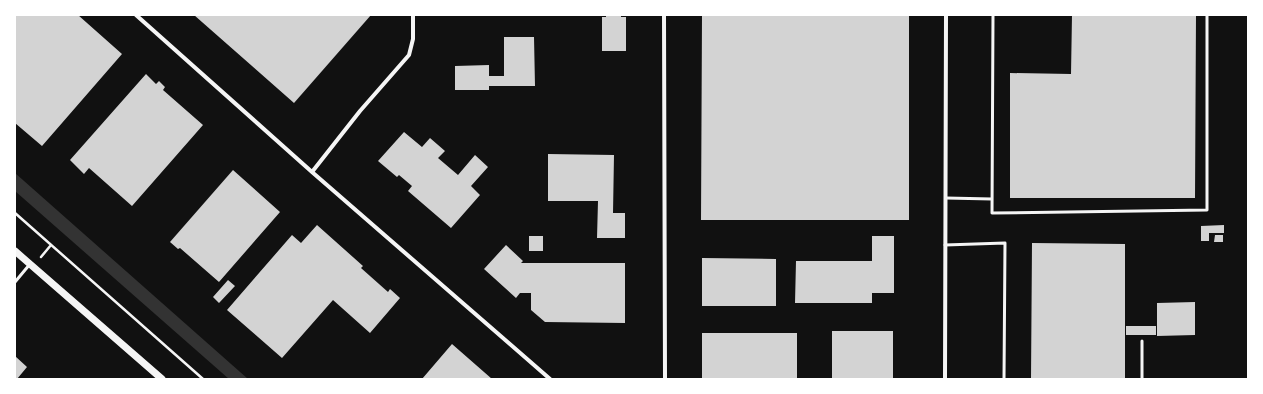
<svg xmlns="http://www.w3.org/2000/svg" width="1263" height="394" font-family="'IBM Plex Sans',sans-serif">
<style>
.water{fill:#333}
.building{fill:#d3d3d3}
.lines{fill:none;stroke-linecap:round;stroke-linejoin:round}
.path{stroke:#f5f5f5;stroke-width:2.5}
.service{stroke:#f5f5f5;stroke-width:3}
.minor{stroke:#f5f5f5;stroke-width:4}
.tertiary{stroke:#f5f5f5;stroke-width:7}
</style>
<rect width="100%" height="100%" fill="#111"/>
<!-- water -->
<path class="water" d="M 15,173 L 248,379 L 229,379 L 15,191 Z"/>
<!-- building -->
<path class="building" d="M 15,15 L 78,15 L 122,54 L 42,146 L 15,123 Z
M 194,15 L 371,15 L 294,103 Z
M 606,15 L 621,15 L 621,17 L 626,17 L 626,51 L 602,51 L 602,17 L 606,17 Z
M 702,15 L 909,15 L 909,220 L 701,220 Z
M 1072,15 L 1196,15 L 1195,198 L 1010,198 L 1010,73 L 1071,74 Z
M 504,37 L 534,37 L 535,86 L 489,86 L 489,90 L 455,90 L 455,66 L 489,65 L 489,76 L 504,76 Z
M 146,74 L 156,84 L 159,81 L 165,87 L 163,90 L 203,125 L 132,206 L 89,168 L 84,174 L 70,160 Z
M 404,132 L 422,147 L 430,138 L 445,151 L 438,158 L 458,175 L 475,155 L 488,167 L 471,186 L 480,195 L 451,228 L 408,191 L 412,186 L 399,175 L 397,177 L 378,161 Z
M 548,154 L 614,155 L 613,213 L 625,213 L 625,238 L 597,238 L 598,201 L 548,201 Z
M 233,170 L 280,212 L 219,282 L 180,248 L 178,249 L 170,242 Z
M 317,225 L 363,266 L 361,268 L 388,292 L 390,289 L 400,298 L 370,333 L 333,300 L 282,358 L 227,310 L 292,235 L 301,243 Z
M 1224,225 L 1224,233 L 1209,233 L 1209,241 L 1201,241 L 1201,226 Z
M 1215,235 L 1223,235 L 1223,242 L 1214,242 Z
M 529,236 L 543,236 L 543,251 L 529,251 Z
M 872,236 L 894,236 L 894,293 L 872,293 L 872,303 L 795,303 L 796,261 L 872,261 Z
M 1032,243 L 1125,244 L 1125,379 L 1031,379 Z
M 506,245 L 523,261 L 521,263 L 625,263 L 625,323 L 545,322 L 531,310 L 531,293 L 520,293 L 516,298 L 484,269 Z
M 702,258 L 776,259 L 776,306 L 702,306 Z
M 228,280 L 235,286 L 219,303 L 213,297 Z
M 1195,302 L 1195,335 L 1157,336 L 1157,303 Z
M 1126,326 L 1156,326 L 1156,335 L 1126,335 Z
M 832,331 L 893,331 L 893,379 L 832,379 Z
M 702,333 L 797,333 L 797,379 L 702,379 Z
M 452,344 L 492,379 L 422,379 Z
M 15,356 L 27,367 L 17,379 L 15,379 Z"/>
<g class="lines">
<!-- path -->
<path class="path" d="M 15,213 L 203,379
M 41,257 L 51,245"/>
<!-- service -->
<path class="service" d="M 993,15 L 992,213 L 1207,210 L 1207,15
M 946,198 L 992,199
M 945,245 L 1005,243 L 1004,379
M 15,282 L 30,264
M 1142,379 L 1142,341"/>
<!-- minor -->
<path class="minor" d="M 136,15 L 312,172 L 550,379
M 664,15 L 665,379
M 312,172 L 360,111 L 409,55 L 413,39 L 413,15
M 945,379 L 946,15"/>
<!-- tertiary -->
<path class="tertiary" d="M 15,251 L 162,379"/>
</g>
<!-- border -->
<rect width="1263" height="394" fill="none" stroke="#ffffff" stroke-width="32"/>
</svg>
